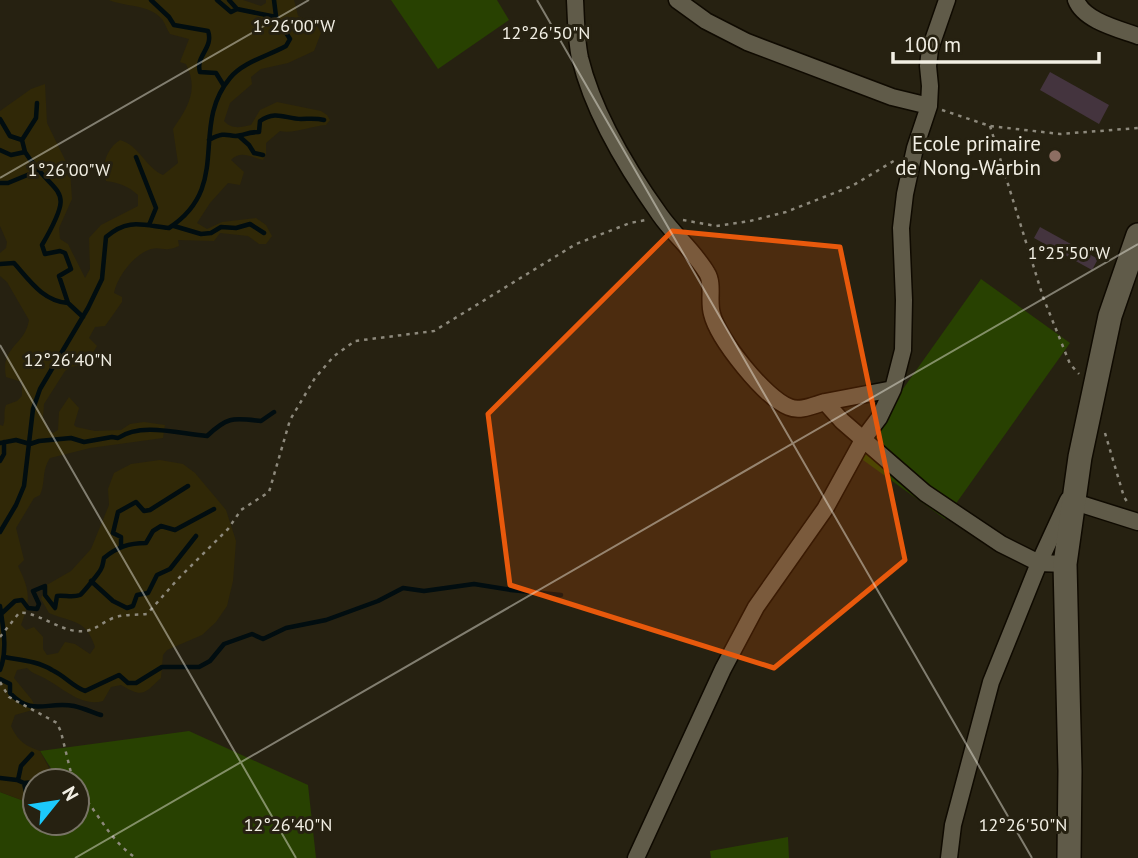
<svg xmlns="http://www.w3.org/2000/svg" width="1138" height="858" font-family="'PT Sans',sans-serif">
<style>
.green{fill:#284101}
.sand{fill:#302807}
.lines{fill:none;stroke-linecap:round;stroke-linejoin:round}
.stream{stroke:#010d10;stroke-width:4.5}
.building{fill:#44343e}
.street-casing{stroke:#0f0a01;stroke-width:19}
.secondary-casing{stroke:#0f0a01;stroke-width:26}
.path{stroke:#8d897c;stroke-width:2.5;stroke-dasharray:3.5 5;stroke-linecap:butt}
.street{stroke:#605b49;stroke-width:16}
.secondary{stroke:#605b49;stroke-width:23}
.marked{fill:#e8590c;fill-opacity:0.2;stroke:#e8590c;stroke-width:5;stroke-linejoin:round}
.ticks{fill:none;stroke:#f2efe4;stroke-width:2;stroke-opacity:0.45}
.education-dot{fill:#8d6e63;stroke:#262111;stroke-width:2.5}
.labels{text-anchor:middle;stroke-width:6;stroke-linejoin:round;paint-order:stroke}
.poi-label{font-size:21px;fill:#f2efe4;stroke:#262111;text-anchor:end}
.ticks-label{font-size:18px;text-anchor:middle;fill:#f2efe4;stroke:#262111;stroke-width:6;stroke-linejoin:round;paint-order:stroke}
</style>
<rect width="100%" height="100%" fill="#262111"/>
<!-- green -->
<path class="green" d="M 391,0 L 497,0 L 509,20 L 438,69 Z
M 981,279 L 1070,343 L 945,519 L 856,455 Z
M 189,731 L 308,785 L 316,858 L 0,858 L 0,792 L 35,805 L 35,823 L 77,823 L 77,781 L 55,781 L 52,770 L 40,751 Z
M 788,837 L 789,858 L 711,858 L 710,851 Z"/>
<!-- sand -->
<path class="sand" d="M 109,0 L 243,0 L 261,6 L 266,3 L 266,0 L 294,0 L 298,16 L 316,24 L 321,33 L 314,51 L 288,63 L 261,69 L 251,77 L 252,84 L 230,103 L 224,121 C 232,130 241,127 251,125 L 260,110 L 277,102 L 321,111 L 327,115 L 330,120 L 326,125 C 311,126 294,134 280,131 L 266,143 L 266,154 L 263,160 C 251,157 240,150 231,160 L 244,172 L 240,185 L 228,183 L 210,203 L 197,223 L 207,229 L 222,222 L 256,218 L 266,225 L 272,236 L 266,244 L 259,244 L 248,236 L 220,233 L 214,241 L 178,240 L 179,246 C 164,253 162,246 151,249 C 134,254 117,277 114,293 L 122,297 L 122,302 L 105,326 L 95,327 L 89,338 L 97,346 L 86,364 L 71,367 L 65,371 L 44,404 L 43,418 L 49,431 L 53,433 L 58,430 L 59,412 L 69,397 L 79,408 L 74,425 L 76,427 L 95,431 L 121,430 L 130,424 L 144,422 L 165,425 L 163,438 L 90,448 L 50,458 C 41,472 46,482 40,495 L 34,498 L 16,528 L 24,560 L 18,566 C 30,591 31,599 21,625 L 26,630 L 34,627 L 43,637 L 43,649 L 47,655 L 58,653 L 65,642 L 75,644 L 90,654 L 95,647 C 86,619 73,623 49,613 L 41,599 L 45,586 L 71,571 L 91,549 L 109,505 L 108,489 L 114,473 L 131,464 L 160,460 L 183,464 L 195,473 L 226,510 L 236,541 L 233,581 L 227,606 L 216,622 L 202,635 L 167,650 L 163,655 L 161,678 C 144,694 143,698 121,685 L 111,687 L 103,701 C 82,707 64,689 46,679 C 38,674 34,675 27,668 L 17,670 L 14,678 L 32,700 L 36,709 L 15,715 L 11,726 C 18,741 25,746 40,751 L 56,781 L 35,781 L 35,805 L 0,792 L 0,425 L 3,426 C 6,419 3,413 6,405 L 17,401 L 22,396 L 22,382 L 6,377 C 0,346 25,346 29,320 L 7,282 L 0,276 L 0,253 L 6,248 L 7,242 L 0,226 L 0,111 L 31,89 L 45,84 L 47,123 L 70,170 L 72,199 L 59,228 L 60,239 L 68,244 L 85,278 L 90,269 L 89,238 L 101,225 L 138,206 L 138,195 C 128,186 120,183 106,181 C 101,166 106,149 120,140 C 139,145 146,168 163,175 L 178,163 L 173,129 C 188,107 199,90 186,64 L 180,62 L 189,39 L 170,34 C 167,30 165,23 162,19 C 149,4 125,7 109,0 Z"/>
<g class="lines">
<!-- stream -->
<path class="stream" d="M 151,0 L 169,17 L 174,25 L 208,31 C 214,48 195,56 200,72 L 216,73 L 224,86
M 217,0 L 231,12 L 237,9
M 274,0 L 276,16
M 0,119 L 10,136 L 22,140
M 240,137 L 249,145 L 254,153 L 263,155
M 209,140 C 229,129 228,139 242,135 C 249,133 252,132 259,132 L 260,121 C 276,110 286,119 301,119 C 309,119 316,118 324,120
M 0,150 L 11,155 L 25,152 C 56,200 78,183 42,245 L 45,254 L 60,251 L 65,253 L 71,269 L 59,276 L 68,303 L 83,317
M 25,152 L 22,140 L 36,118 L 37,103
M 136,157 L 156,208 L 149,225
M 0,183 L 8,183 L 37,171
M 174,226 L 201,234 L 211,233 L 221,227 L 236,228 L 250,224 L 264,233
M 0,264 L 14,263 C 30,281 43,301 68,303
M 0,443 L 16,440 L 30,444 L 39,441 L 71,438 L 84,442 L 112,437 L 118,438 C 142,422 180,434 207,436 C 228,416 233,418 261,421 L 274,412
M 0,461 L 4,454 L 4,442
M 0,532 L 16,505 L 24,486 L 33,409 L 40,389 L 88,308 L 102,279 L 106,237 C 128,218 142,225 169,228 C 233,186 189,127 230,78 C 243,62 268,56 286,46 L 290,39 L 276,17 L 237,9 L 229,0
M 121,547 L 121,537 L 113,533 L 118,512 L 136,502 L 144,511 L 150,510 L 188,486
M 91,581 L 113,601 L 127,608 L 133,606 L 137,595 L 148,593 L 157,575 L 170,569 L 196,536
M 0,606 C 3,627 8,650 0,670
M 1,614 L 15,601 L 22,600 L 28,608 L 37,609 L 39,604 L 33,591 L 45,586 L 45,595 L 55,608 L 57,596 C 65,595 73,598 80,595 C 82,594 100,572 101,569 C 103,566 103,562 104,558 C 117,547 129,543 146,543 L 153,531 L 161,526 L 175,530 L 214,509
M 4,657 C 20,660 38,661 52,670 C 65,676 72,686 85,691 L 119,675 L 128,683 L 136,683 L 162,667 L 199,667 L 210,661 L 224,644 L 252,634 L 263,639 L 286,628 L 326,620 L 378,601 L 403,588 L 424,591 L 474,584 L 511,590 L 561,595
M 0,679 L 10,684 L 10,693 C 33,717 46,701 74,706 C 83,708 92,712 101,715
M 0,778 L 17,780 L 24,783 L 45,781
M 18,780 L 21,766 L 32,754
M 24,783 L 26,792 L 35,791"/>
</g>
<!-- building -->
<path class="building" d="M 1050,72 L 1109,105 L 1099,124 L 1040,90 Z
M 1040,227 L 1098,259 L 1092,270 L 1034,238 Z"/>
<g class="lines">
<defs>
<path id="street" d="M 575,0 C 576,19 576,39 580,58 C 593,112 628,170 660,215 C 674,235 694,251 707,273 C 714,284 708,301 712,314 C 718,339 765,398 789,407 C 800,412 814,405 825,402 L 842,421 L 925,493 L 1001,544 L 1039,563 L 1065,564
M 677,0 L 706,21 L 747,42 L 892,97 L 929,106
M 1076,0 C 1084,21 1119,29 1138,36
M 825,402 L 893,389
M 1075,502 L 1138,522
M 636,858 L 723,669 L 756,607 L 825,509 L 864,438 L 879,418 L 893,389 L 903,350 L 904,300 L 901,228 L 905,194 L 915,148 L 929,106 L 930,86 L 928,66 L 930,49 L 947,0
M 949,858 L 953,825 L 991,682 L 1039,563 L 1068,500"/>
<path id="secondary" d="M 1069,858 L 1070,771 L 1065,564 L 1080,457 L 1110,316 L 1138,235"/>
</defs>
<!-- street casing -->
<use href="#street" class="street-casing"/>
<!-- secondary casing -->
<use href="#secondary" class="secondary-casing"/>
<!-- path -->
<path class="path" d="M 942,110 L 990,126 L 1060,134 L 1138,128
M 990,126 L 1043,297 L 1070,364 L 1079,374
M 683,220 L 716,226 L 750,221 L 786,212 L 852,186 L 897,159
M 1105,433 L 1124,497 L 1128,503
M 0,637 L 19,613 C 33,610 59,630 77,631 C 93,633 99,624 113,618 C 124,614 136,615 147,614 L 178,579 L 228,529 L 241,510 L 269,492 L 290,420 L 315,378 L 334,356 L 355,341 L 434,331 L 576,244 L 630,223 L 646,220
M 0,682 L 9,697 L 57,723 L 61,732 L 73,781
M 77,788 C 97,811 110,841 136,858"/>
<!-- street -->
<use href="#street" class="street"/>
<!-- secondary -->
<use href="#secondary" class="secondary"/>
</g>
<!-- marked area -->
<path class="marked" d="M 672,231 L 840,247 L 905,560 L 774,668 L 510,585 L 488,414 Z"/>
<!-- ticks -->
<path class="ticks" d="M 537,0 L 1032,858M 0,178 L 309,0M 0,345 L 296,858M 75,858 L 1138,244"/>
<!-- markers -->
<circle class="education-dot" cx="1055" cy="156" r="7"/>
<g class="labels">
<!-- poi labels -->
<g class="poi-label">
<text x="1041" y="151">Ecole primaire<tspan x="1041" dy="24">de Nong-Warbin</tspan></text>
</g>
</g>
<g class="ticks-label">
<text x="294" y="32">1°26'00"W</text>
<text x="546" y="39">12°26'50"N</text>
<text x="69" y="176">1°26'00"W</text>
<text x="1069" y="259">1°25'50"W</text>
<text x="68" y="366">12°26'40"N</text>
<text x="288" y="831">12°26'40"N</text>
<text x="1023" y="831">12°26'50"N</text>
</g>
<!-- north arrow -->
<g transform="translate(56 802) rotate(60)"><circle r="33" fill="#262111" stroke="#787365" stroke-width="2"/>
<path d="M0-5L12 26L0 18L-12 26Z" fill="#1cc9fc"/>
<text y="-10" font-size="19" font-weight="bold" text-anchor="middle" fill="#f2efe4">N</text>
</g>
<!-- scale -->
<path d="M893 52v10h206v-10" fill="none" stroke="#f2efe4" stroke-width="3.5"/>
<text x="904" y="52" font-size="21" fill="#f2efe4" stroke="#262111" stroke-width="5" paint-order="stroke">100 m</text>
</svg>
